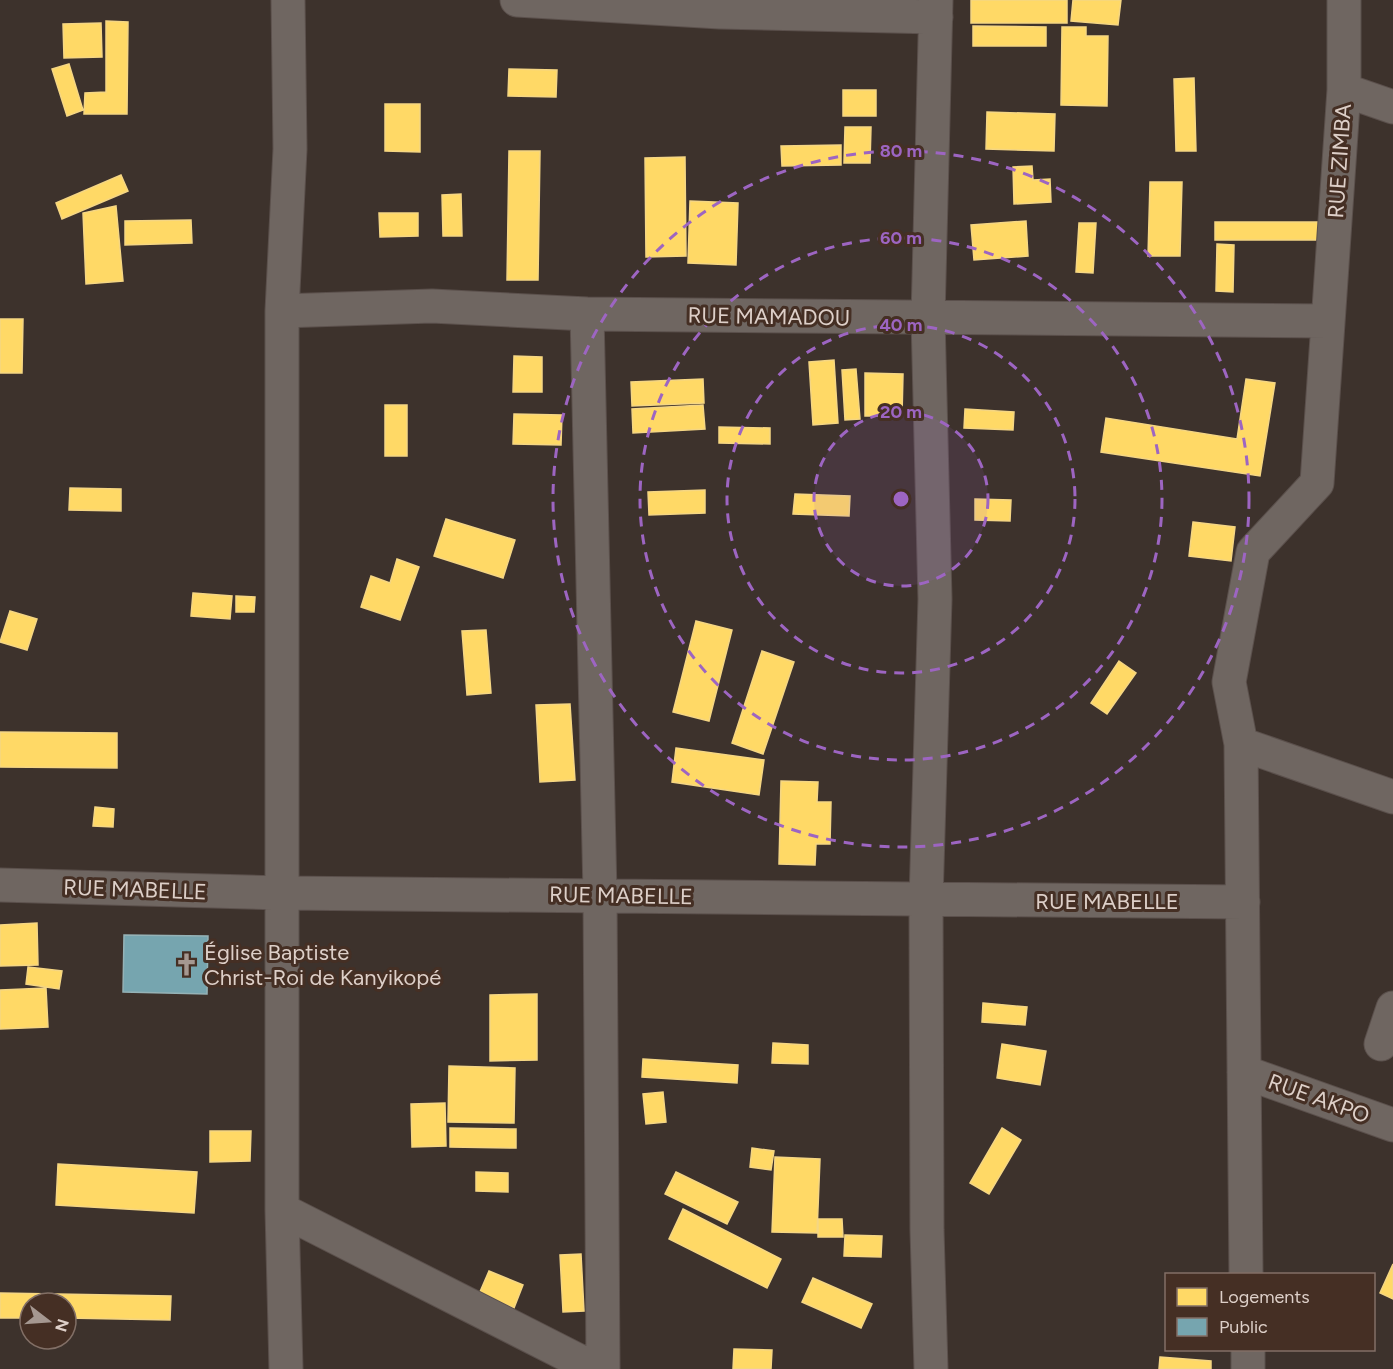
<svg xmlns="http://www.w3.org/2000/svg" width="1393" height="1369" font-family="Figtree,sans-serif">
<style>
.homes{fill:#ffd966;stroke:#f5d683;stroke-width:1.5}
.public{fill:#76a5af;stroke:#95b2b6;stroke-width:1.5}
.lines{fill:none;stroke-linecap:round;stroke-linejoin:round}
.minor-casing{stroke:#5b504c;stroke-width:35}
.minor{stroke:#6f6661;stroke-width:33}
.ring{fill:none;stroke:#9d65c2;stroke-width:3;stroke-dasharray:10 8}
.labels{text-anchor:middle;stroke-width:6;stroke-linejoin:round;paint-order:stroke}
.street-label{font-size:22px;fill:#ddcfc8;stroke:#452f24}
.poi-label{font-size:22px;fill:#ddcfc8;stroke:#452f24;text-anchor:start}
.centre{fill:#9d65c2;stroke:#452f24;stroke-width:3}
.ring-label{font-size:18px;text-anchor:middle;font-weight:bold;fill:#9d65c2;stroke:#452f24;stroke-width:6;stroke-linejoin:round;paint-order:stroke}
</style>
<rect width="100%" height="100%" fill="#3d322c"/>
<!-- homes -->
<path class="homes" d="M 971,0 L 1067,0 L 1067,23 L 971,23 Z
M 1073,0 L 1121,0 L 1118,25 L 1071,21 Z
M 106,21 L 128,22 L 127,114 L 84,114 L 85,93 L 106,92 Z
M 101,23 L 102,57 L 64,58 L 63,24 Z
M 973,26 L 1046,27 L 1046,46 L 973,46 Z
M 1062,27 L 1086,27 L 1086,36 L 1108,36 L 1107,106 L 1061,105 Z
M 69,64 L 83,110 L 67,116 L 52,69 Z
M 509,69 L 557,70 L 556,97 L 508,96 Z
M 1194,78 L 1196,151 L 1176,151 L 1174,79 Z
M 843,90 L 876,90 L 876,116 L 843,116 Z
M 385,104 L 420,104 L 420,152 L 385,151 Z
M 987,112 L 1055,114 L 1054,151 L 986,149 Z
M 845,127 L 871,127 L 870,163 L 844,163 Z
M 841,145 L 841,165 L 782,166 L 781,146 Z
M 509,151 L 540,151 L 538,280 L 507,280 Z
M 685,157 L 686,256 L 646,257 L 645,158 Z
M 1032,166 L 1033,180 L 1050,179 L 1051,202 L 1014,204 L 1013,167 Z
M 121,175 L 128,191 L 62,219 L 56,203 Z
M 1150,182 L 1182,182 L 1180,256 L 1148,256 Z
M 461,194 L 462,236 L 443,236 L 442,195 Z
M 690,201 L 738,203 L 736,265 L 688,263 Z
M 116,206 L 123,281 L 86,284 L 83,213 Z
M 379,213 L 418,213 L 418,236 L 380,237 Z
M 191,220 L 192,243 L 125,245 L 125,221 Z
M 1026,221 L 1028,256 L 974,260 L 971,225 Z
M 1215,222 L 1324,222 L 1324,240 L 1215,240 Z
M 1079,223 L 1096,223 L 1093,273 L 1076,272 Z
M 1217,244 L 1234,245 L 1233,292 L 1216,291 Z
M 0,319 L 23,319 L 22,373 L 0,373 Z
M 514,356 L 542,357 L 542,392 L 513,392 Z
M 834,360 L 838,423 L 813,425 L 809,362 Z
M 856,369 L 860,419 L 845,420 L 842,370 Z
M 865,373 L 903,374 L 902,416 L 865,416 Z
M 703,379 L 704,403 L 632,406 L 631,382 Z
M 1246,379 L 1275,383 L 1260,476 L 1101,452 L 1106,418 L 1237,439 Z
M 385,405 L 407,405 L 407,456 L 385,456 Z
M 703,405 L 705,429 L 633,433 L 632,409 Z
M 965,409 L 1014,412 L 1013,430 L 964,428 Z
M 514,414 L 562,415 L 561,445 L 513,444 Z
M 719,427 L 770,428 L 770,444 L 719,443 Z
M 70,488 L 121,489 L 121,511 L 69,510 Z
M 705,490 L 705,513 L 649,515 L 648,492 Z
M 795,494 L 850,496 L 849,516 L 793,514 Z
M 975,499 L 1011,500 L 1010,521 L 975,520 Z
M 446,519 L 515,540 L 503,578 L 434,556 Z
M 1193,522 L 1235,527 L 1231,561 L 1189,556 Z
M 397,559 L 419,567 L 400,620 L 361,607 L 371,576 L 390,583 Z
M 193,593 L 232,596 L 230,619 L 191,616 Z
M 236,596 L 255,597 L 254,612 L 236,612 Z
M 10,611 L 37,619 L 27,650 L 0,642 Z
M 696,621 L 732,630 L 709,721 L 673,712 Z
M 486,630 L 491,693 L 467,695 L 462,631 Z
M 762,651 L 794,662 L 763,754 L 732,743 Z
M 1119,661 L 1136,673 L 1107,714 L 1091,703 Z
M 570,704 L 575,780 L 540,782 L 536,705 Z
M 0,732 L 117,733 L 117,768 L 0,767 Z
M 676,748 L 764,760 L 759,795 L 672,782 Z
M 781,781 L 818,782 L 817,802 L 831,802 L 830,844 L 816,844 L 815,865 L 779,864 Z
M 95,807 L 114,809 L 113,827 L 93,826 Z
M 37,923 L 38,965 L 0,966 L 0,925 Z
M 28,967 L 62,971 L 59,989 L 26,984 Z
M 46,988 L 48,1027 L 0,1029 L 0,990 Z
M 537,994 L 537,1060 L 490,1061 L 490,995 Z
M 983,1003 L 1027,1007 L 1025,1025 L 982,1022 Z
M 773,1043 L 808,1045 L 808,1064 L 772,1063 Z
M 1002,1044 L 1046,1051 L 1040,1085 L 997,1078 Z
M 643,1059 L 738,1065 L 737,1083 L 642,1077 Z
M 449,1066 L 515,1068 L 514,1123 L 448,1122 Z
M 663,1092 L 666,1122 L 646,1124 L 643,1094 Z
M 445,1103 L 446,1146 L 412,1147 L 411,1104 Z
M 450,1128 L 516,1129 L 516,1148 L 450,1147 Z
M 1002,1128 L 1021,1140 L 989,1194 L 970,1183 Z
M 210,1131 L 251,1131 L 250,1161 L 210,1162 Z
M 752,1148 L 774,1151 L 771,1170 L 750,1167 Z
M 775,1157 L 820,1159 L 817,1233 L 772,1232 Z
M 58,1164 L 197,1172 L 194,1213 L 56,1205 Z
M 476,1172 L 508,1173 L 508,1192 L 476,1191 Z
M 676,1172 L 738,1202 L 727,1224 L 665,1194 Z
M 683,1209 L 781,1259 L 767,1288 L 669,1239 Z
M 818,1219 L 842,1219 L 843,1237 L 818,1237 Z
M 845,1235 L 882,1236 L 881,1257 L 844,1256 Z
M 581,1254 L 584,1311 L 563,1312 L 560,1255 Z
M 1393,1264 L 1393,1299 L 1380,1293 Z
M 489,1271 L 523,1285 L 514,1308 L 479,1294 Z
M 813,1278 L 872,1304 L 861,1328 L 802,1302 Z
M 0,1293 L 171,1296 L 170,1320 L 66,1318 L 66,1303 L 30,1303 L 30,1318 L 0,1318 Z
M 734,1349 L 772,1350 L 771,1369 L 733,1369 Z
M 1160,1357 L 1211,1361 L 1211,1369 L 1159,1369 Z"/>
<!-- public -->
<path class="public" d="M 124,935 L 208,936 L 207,994 L 123,992 Z"/>
<g class="lines">
<defs>
<path id="minor" d="M 517,0 L 720,12 L 936,17
M 1344,90 L 1393,107
M 282,311 L 432,306 L 587,314 L 1327,321
M 587,314 L 600,894 L 603,1369
M 1241,744 L 1393,797
M 0,885 L 282,893 L 1243,902
M 1381,1044 L 1393,1008
M 1244,1072 L 1393,1125
M 282,1210 L 595,1369
M 1246,1274 L 1241,744 L 1229,682 L 1253,552 L 1317,483 L 1344,90 L 1344,0
M 1248,1350 L 1248,1369
M 286,1369 L 282,1210 L 282,311 L 290,149 L 288,0
M 931,1369 L 927,1230 L 926,900 L 935,599 L 928,318 L 936,0"/>
</defs>
<!-- minor casing -->
<use href="#minor" class="minor-casing"/>
<!-- minor -->
<use href="#minor" class="minor"/>
</g>
<!-- distance rings -->
<circle cx="901" cy="499" r="87" fill="#9d65c2" fill-opacity=".12"/>
<g class="ring">
<circle cx="901" cy="499" r="87"/>
<circle cx="901" cy="499" r="174"/>
<circle cx="901" cy="499" r="261"/>
<circle cx="901" cy="499" r="348"/>
</g>
<!-- icons -->
<defs>
<symbol id="church-bare" viewBox="-9 -9 18 18"><path d="M-1.2-6h2.4v3.5h3.3v2.4h-3.3V6h-2.4V-.1h-3.3v-2.4h3.3Z" fill="#a59891" stroke="#452f24" stroke-width="2.5" paint-order="stroke"/></symbol>
</defs>
<g fill-rule="evenodd">
<use href="#church-bare" x="170" y="948" width="33" height="33"/>
</g>
<g class="labels">
<!-- street labels -->
<g class="street-label">
<text transform="translate(1339 161) rotate(-86)" y="8">RUE ZIMBA</text>
<text transform="translate(769 316) rotate(1)" y="8">RUE MAMADOU</text>
<text transform="translate(135 889) rotate(2)" y="8">RUE MABELLE</text>
<text transform="translate(621 895) rotate(1)" y="8">RUE MABELLE</text>
<text x="1107" y="909">RUE MABELLE</text>
<text transform="translate(1319 1098) rotate(20)" y="8">RUE AKPO</text>
</g>
<!-- poi labels -->
<g class="poi-label">
<text x="204" y="960">Église Baptiste<tspan x="204" dy="25">Christ-Roi de Kanyikopé</tspan></text>
</g>
</g>
<circle cx="901" cy="499" r="9" class="centre"/>
<g class="ring-label">
<text x="901" y="157">80 m</text>
<text x="901" y="244">60 m</text>
<text x="901" y="331">40 m</text>
<text x="901" y="418">20 m</text>
</g>
<!-- legend -->
<rect x="1165" y="1273" width="210" height="78" fill="#452f24" stroke="#826f66" stroke-width="1.5"/>
<rect x="1177" y="1288" width="30" height="18" fill="#ffd966" stroke="#826f66" stroke-width="1.5"/>
<text x="1219" y="1303" font-size="18" fill="#ddcfc8">Logements</text>
<rect x="1177" y="1318" width="30" height="18" fill="#76a5af" stroke="#826f66" stroke-width="1.5"/>
<text x="1219" y="1333" font-size="18" fill="#ddcfc8">Public</text>
<!-- north arrow -->
<g transform="translate(48 1321) rotate(107)"><circle r="28" fill="#452f24" stroke="#826f66" stroke-width="1.5"/>
<path d="M0-4.5L10 22L0 15L-10 22Z" fill="#a59891"/>
<text y="-9" font-size="16" font-weight="bold" text-anchor="middle" fill="#ddcfc8">N</text>
</g>
</svg>
